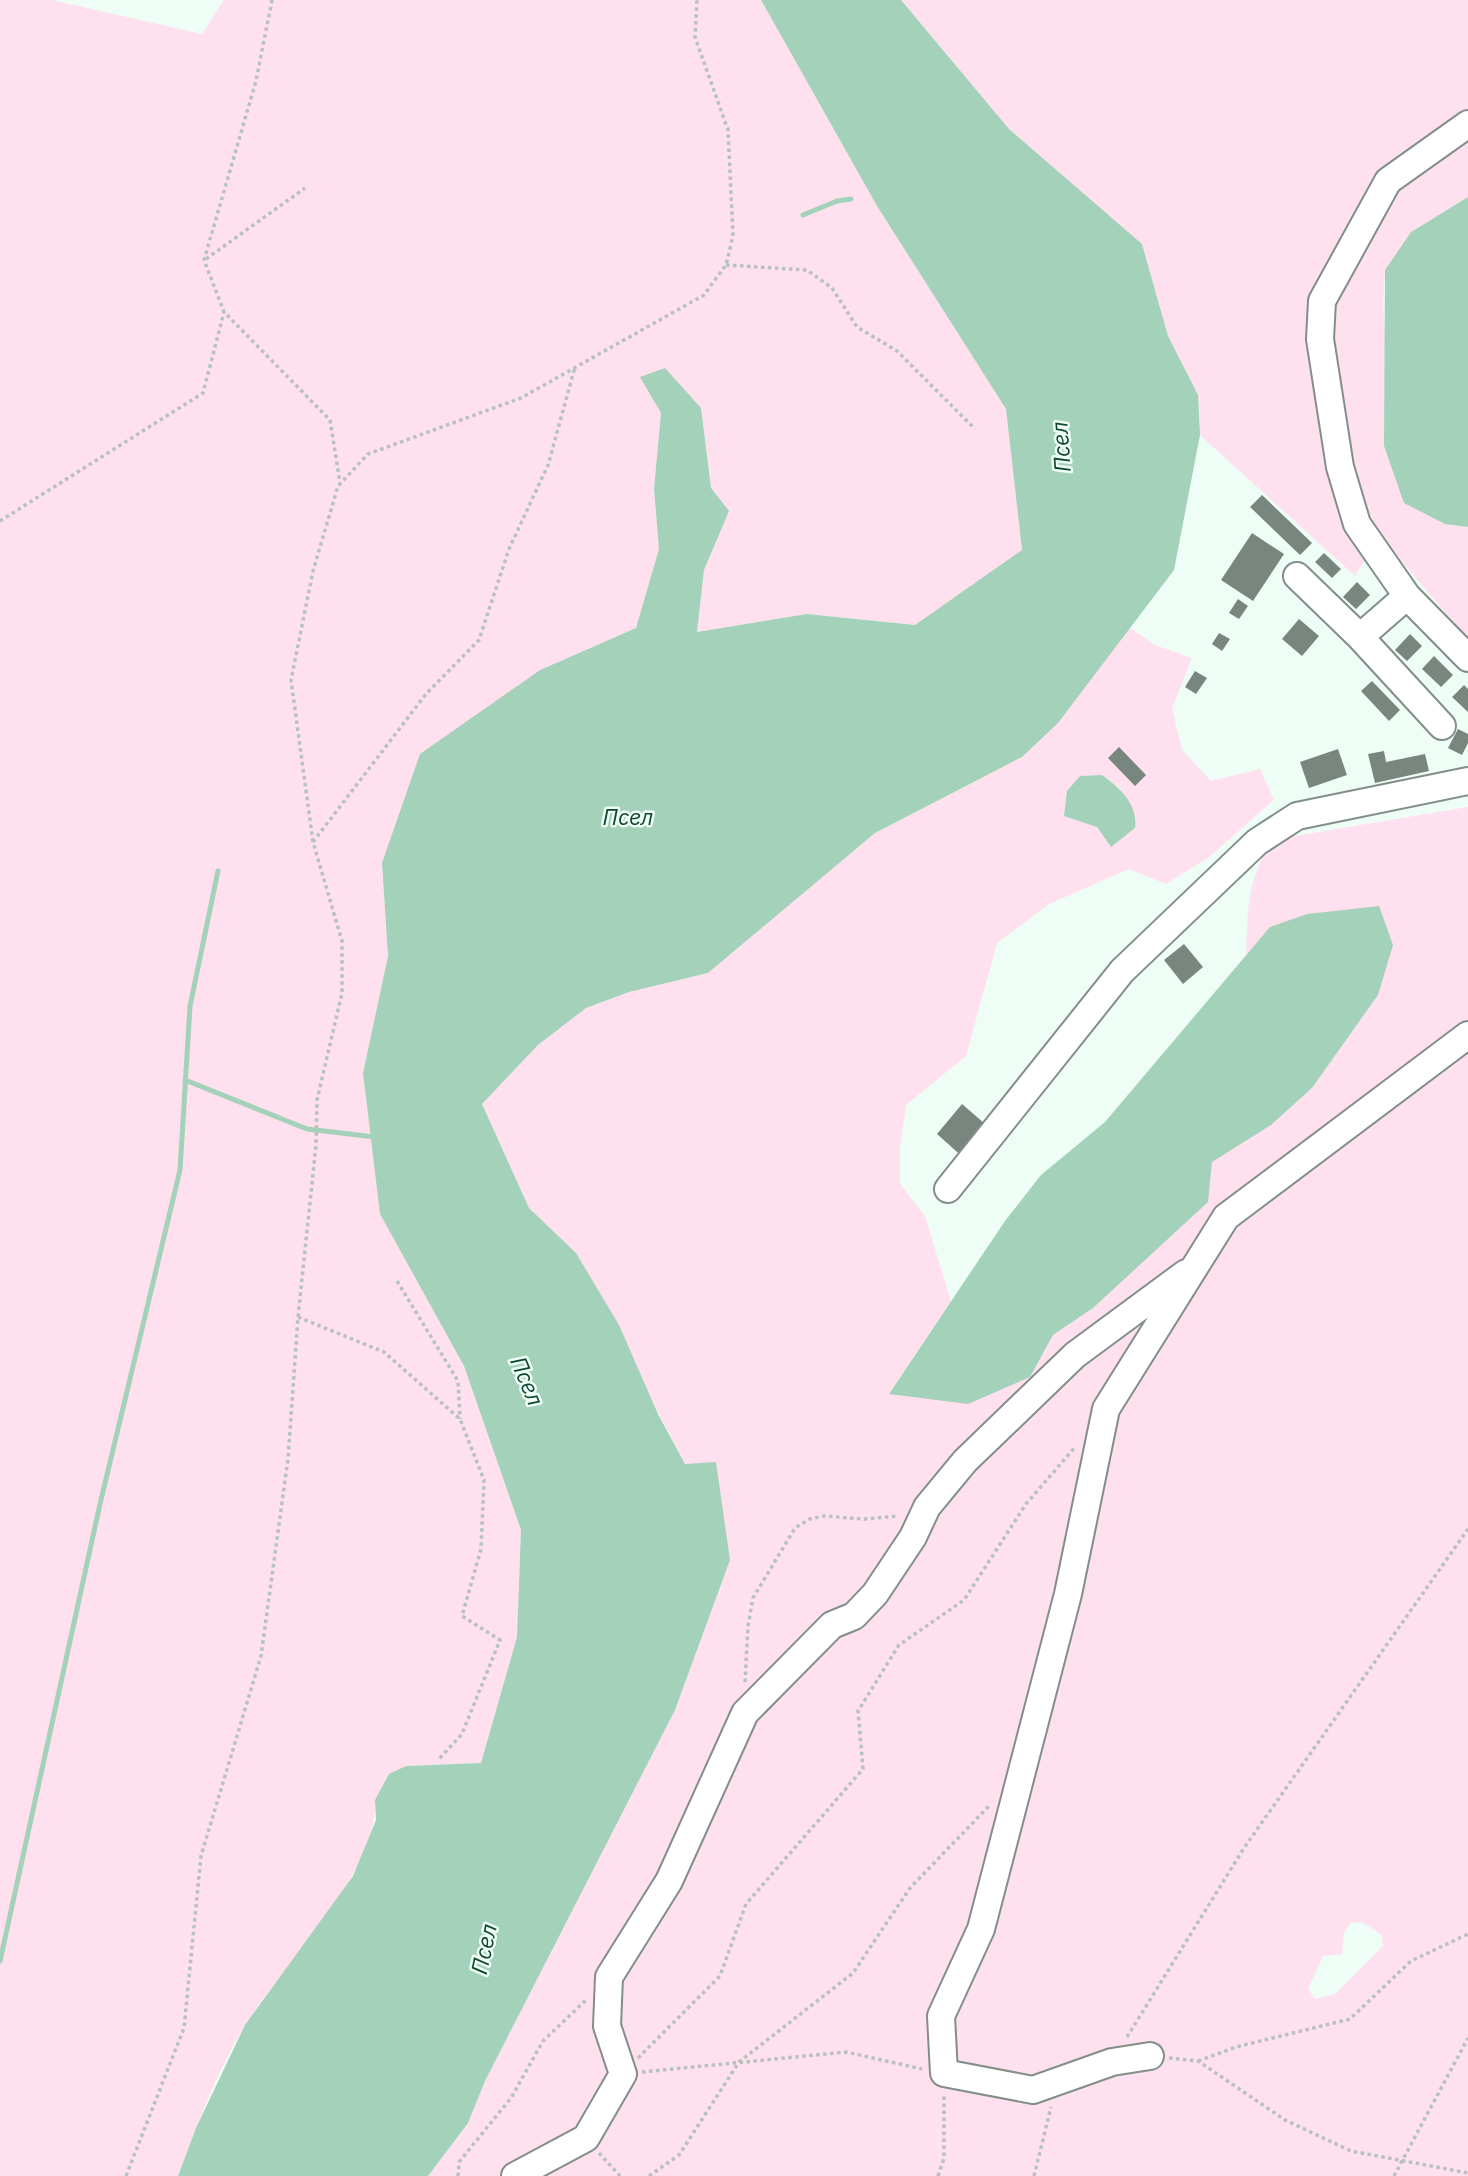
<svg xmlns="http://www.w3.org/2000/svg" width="1468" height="2176" font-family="'IBM Plex Sans',sans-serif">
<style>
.green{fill:#ffe0ee;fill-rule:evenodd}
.water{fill:#a4d1b9}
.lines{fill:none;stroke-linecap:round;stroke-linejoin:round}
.stream{stroke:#a4d1b9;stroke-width:5}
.building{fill:#79867f}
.minor-casing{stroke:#828f88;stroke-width:30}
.path{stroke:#b6c2bb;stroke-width:3.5;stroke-dasharray:3.5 3.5;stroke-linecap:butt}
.minor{stroke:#fff;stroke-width:26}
.labels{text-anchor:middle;stroke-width:5;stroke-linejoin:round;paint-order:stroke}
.water-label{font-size:23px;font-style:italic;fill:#0e4730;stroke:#eefdf5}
</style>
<rect width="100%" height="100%" fill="#eefdf5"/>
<!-- green -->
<path class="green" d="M 0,0 L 52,0 L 202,34 L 224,0 L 761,0 L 877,206 L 1006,409 L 1022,551 L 915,625 L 807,614 L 697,632 L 704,570 L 729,511 L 711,489 L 701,408 L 661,413 L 654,489 L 659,549 L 636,628 L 540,670 L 382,863 L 388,956 L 363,1073 L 380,1214 L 464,1366 L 521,1530 L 517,1637 L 481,1763 L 406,1766 L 375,1800 C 378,1873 284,1963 246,2024 C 217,2070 197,2125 178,2176 L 0,2176 Z
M 901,0 L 1468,0 L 1468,197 L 1411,232 L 1385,270 L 1383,306 L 1386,341 L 1384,446 L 1395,472 L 1445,524 L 1468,527 L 1468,639 L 1380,536 L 1355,576 L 1200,435 L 1198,395 L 1168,336 L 1142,244 L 1009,129 Z
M 1130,628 L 1155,645 L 1192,658 L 1172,708 L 1182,750 L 1211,781 L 1260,769 L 1274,800 L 1208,858 L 1166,884 L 1129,869 L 1049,904 L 997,943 L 966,1056 L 906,1105 L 900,1147 L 900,1184 L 925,1216 L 951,1302 L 889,1393 L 1030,1377 L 1053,1335 L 1093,1308 L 1122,1281 L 1211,1162 L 1271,1125 L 1312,1088 L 1378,995 L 1271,927 L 1246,959 C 1248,909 1246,885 1271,840 L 1468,807 L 1468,2176 L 428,2176 L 468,2123 L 485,2081 L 675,1710 L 730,1560 L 685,1464 L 576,1253 L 529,1208 L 482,1104 L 538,1045 L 586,1008 L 629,992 L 708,973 L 875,833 L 1022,757 ZM 1102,775 L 1121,789 L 1111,847 L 1097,827 L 1081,776 ZM 1362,1922 L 1382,1935 L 1383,1946 L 1335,1994 L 1315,1999 L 1308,1989 L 1323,1956 L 1342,1954 L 1344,1934 L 1350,1923 Z"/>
<!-- water -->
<path class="water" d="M 761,0 L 901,0 L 1009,129 L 1142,244 L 1168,336 L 1198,395 L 1200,435 L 1174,570 L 1058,723 L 1022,757 L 875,833 L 708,973 L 629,992 L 586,1008 L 538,1045 L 482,1104 L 529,1208 L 576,1253 L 619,1325 L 658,1414 L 685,1464 L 716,1462 L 730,1560 L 675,1710 L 485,2081 L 468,2123 L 428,2176 L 178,2176 L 196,2128 L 245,2025 L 353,1876 L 376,1820 L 375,1800 L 389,1774 L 406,1766 L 481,1763 L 517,1637 L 521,1530 L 464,1366 L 380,1214 L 363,1073 L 388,956 L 382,863 L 420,754 L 540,670 L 636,628 L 659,549 L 654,489 L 661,413 L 640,377 L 665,368 L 701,408 L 711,488 L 729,511 L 704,570 L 697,632 L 807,614 L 915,625 L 1022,550 L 1006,409 L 877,206 Z
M 1468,197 L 1468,527 L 1445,524 L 1404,503 L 1384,446 L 1385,270 L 1411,232 Z
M 1102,775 C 1120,788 1138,804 1135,828 L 1111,847 L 1097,827 L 1064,816 L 1067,791 L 1080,776 Z
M 1379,906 L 1393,945 L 1378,995 L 1312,1088 L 1271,1125 L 1212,1162 L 1208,1202 L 1093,1308 L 1053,1335 L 1030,1377 L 968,1404 L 889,1394 L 1005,1221 L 1041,1175 L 1105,1122 L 1270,927 L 1307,914 Z"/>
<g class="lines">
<!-- stream -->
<path class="stream" d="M 803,215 L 837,201 L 851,199
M 185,1080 L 307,1129 L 375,1137
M 0,1961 L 100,1504 L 180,1170 L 190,1006 L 218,871"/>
</g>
<!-- building -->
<path class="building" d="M 1262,495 L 1312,543 L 1300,555 L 1250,507 Z
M 1252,533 L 1284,554 L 1253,601 L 1221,580 Z
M 1324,553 L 1341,569 L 1332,578 L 1315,562 Z
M 1357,582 L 1370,595 L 1356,609 L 1343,597 Z
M 1238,599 L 1248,606 L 1239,619 L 1229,613 Z
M 1299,619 L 1319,636 L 1302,656 L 1282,639 Z
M 1219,633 L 1230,639 L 1222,651 L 1212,644 Z
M 1410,634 L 1422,646 L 1407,661 L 1395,650 Z
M 1434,656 L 1453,675 L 1441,687 L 1422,669 Z
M 1195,671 L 1207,678 L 1196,694 L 1185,687 Z
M 1372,681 L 1400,710 L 1389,721 L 1361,691 Z
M 1464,685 L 1468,689 L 1468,712 L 1452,697 Z
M 1458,729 L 1468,734 L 1468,743 L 1462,755 L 1448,748 Z
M 1119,747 L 1146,775 L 1135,786 L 1108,758 Z
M 1338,749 L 1347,775 L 1309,788 L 1300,762 Z
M 1384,751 L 1386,762 L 1425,754 L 1429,771 L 1375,783 L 1368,754 Z
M 1184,944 L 1203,967 L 1183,984 L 1164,960 Z
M 962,1104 L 992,1130 L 966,1160 L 937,1134 Z"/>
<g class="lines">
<defs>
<path id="minor" d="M 1468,124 L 1388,181 L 1322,301 L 1320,339 L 1340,467 L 1357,524 L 1407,596 L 1468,658
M 1297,576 L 1360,637 L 1407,596
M 1360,637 L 1442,726
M 948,1189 L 1122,971 L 1257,842 L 1297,816 L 1468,781
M 1150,2056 L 1112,2062 L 1033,2090 L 944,2073 L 941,2016 L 981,1929 L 1068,1594 L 1106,1409 L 1226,1217 L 1468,1035
M 515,2176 L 586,2138 L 623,2074 L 607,2026 L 609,1977 L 669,1881 L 745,1713 L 832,1625 L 854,1616 L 875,1594 L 913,1537 L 927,1507 L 965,1461 L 1075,1355 L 1186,1273"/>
</defs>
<!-- minor casing -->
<use href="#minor" class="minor-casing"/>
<!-- path -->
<path class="path" d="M 272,0 L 256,81 L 204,260 L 224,312 L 330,420 L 340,483
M 206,259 L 305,188
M 726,265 L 807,270 L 832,288 L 857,327 L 897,351 L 975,429
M 0,521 L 203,393 L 224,312
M 313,842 L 426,694 L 479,640 L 509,549 L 548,465 L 575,367
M 397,1281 L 458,1381 L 460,1419
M 298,1317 L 384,1352 L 460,1419 L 484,1480 L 481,1549 L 462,1616 L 500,1640 L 462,1734 L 439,1759
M 745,1682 L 748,1626 L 753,1598 L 795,1528 L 810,1519 L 824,1516 L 865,1519 L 898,1516
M 1127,2037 L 1244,1848 L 1468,1529
M 638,2058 L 720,1976 L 746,1904 L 863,1769 L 858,1711 L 899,1645 L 964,1600 L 1026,1504 L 1076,1446
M 1169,2058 L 1198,2061 L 1285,2120 L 1351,2151 L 1468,2173
M 1198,2061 L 1236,2047 L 1350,2019 L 1411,1961 L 1468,1934
M 642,2072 L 846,2052 L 922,2069
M 599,2153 L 620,2176
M 126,2176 L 184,2028 L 201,1856 L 261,1656 L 288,1459 L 298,1317 L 316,1145 L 317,1100 L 342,993 L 342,941 L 313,842 L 291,680 L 313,571 L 338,486 L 368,454 L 521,398 L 704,295 L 726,265 L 733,236 L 728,130 L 695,37 L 697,0
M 458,2176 L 459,2162 L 511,2098 L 543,2041 L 588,1998
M 649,2176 L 679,2155 L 739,2062 L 853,1973 L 910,1888 L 990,1805
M 938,2176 L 944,2158 L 944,2094
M 1034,2176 L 1051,2107
M 1394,2176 L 1468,2038"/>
<!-- minor -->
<use href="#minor" class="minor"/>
</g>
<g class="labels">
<!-- water labels -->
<g class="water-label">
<text transform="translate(1061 447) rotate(-94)" y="8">Псел</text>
<text x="628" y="825">Псел</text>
<text transform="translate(527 1381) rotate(67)" y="8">Псел</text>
<text transform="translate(484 1949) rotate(-78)" y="8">Псел</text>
</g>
</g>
</svg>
